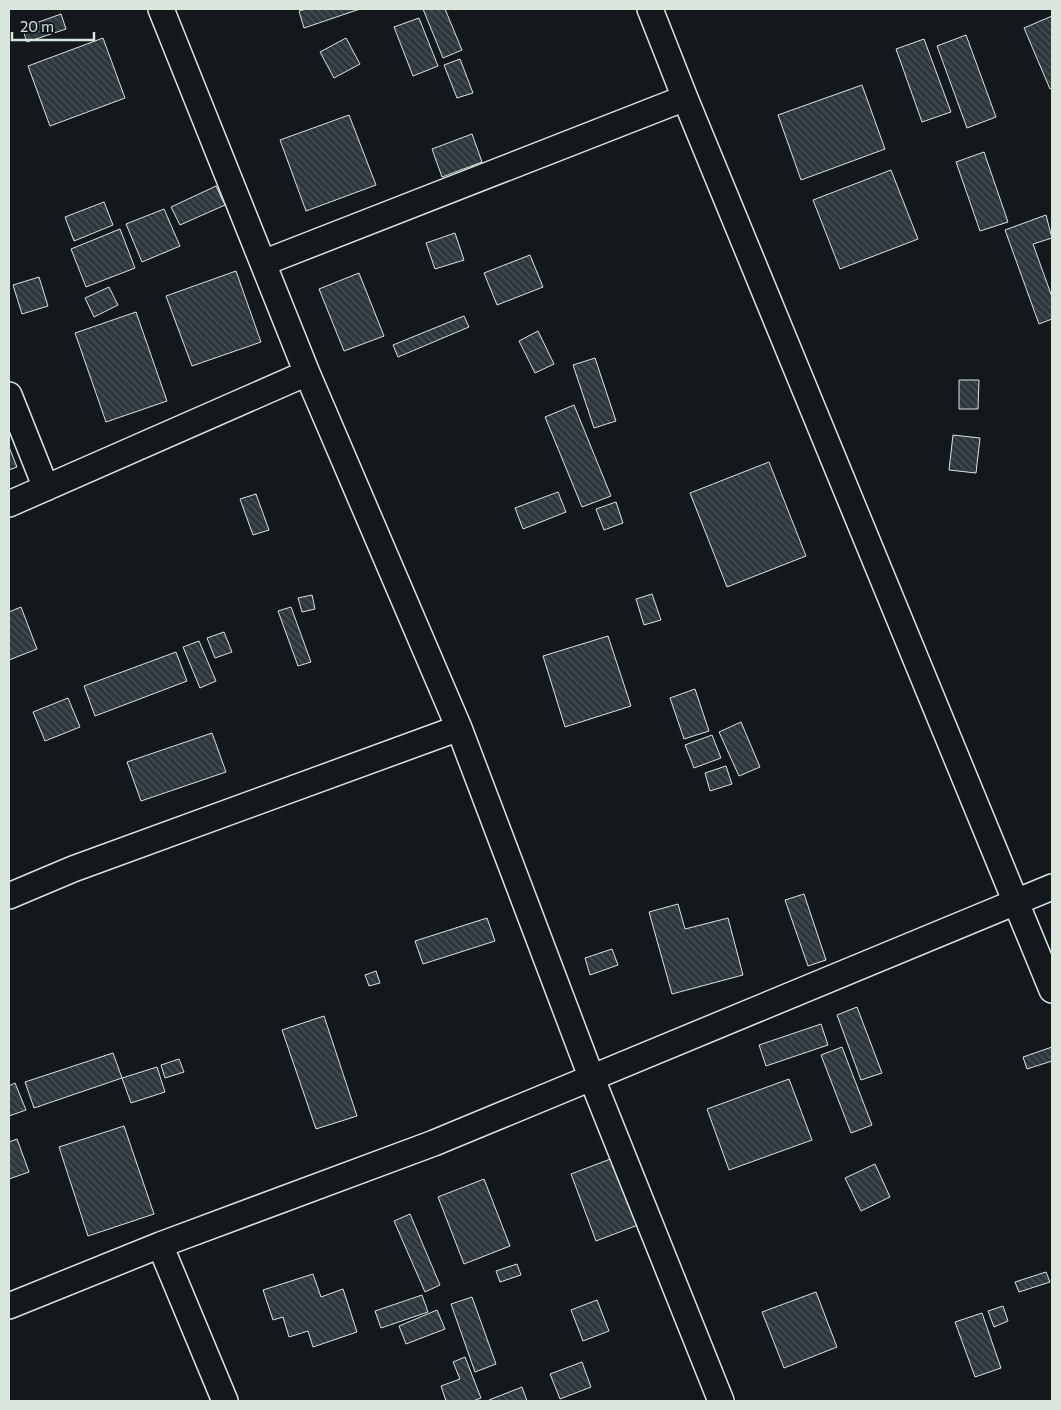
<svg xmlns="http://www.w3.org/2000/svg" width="1061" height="1410" font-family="Commissioner,sans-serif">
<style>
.building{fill:url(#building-back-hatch);stroke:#d8e6dc}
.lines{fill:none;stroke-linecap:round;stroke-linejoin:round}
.minor-casing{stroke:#d8e6dc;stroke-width:28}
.minor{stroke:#14181c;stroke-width:25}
</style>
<defs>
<pattern id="building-back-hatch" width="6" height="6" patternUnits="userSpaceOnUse" patternTransform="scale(1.25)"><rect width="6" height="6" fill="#2c363c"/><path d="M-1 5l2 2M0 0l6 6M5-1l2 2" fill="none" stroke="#4a5358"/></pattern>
</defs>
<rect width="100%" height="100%" fill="#14181c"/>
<!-- building -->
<path class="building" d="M 306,9 L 360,9 L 304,28 L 299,11 Z
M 423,9 L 445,9 L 462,50 L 443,58 Z
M 61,14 L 66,29 L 27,42 L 22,28 Z
M 1052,16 L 1052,88 L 1050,89 L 1024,28 Z
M 419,18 L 438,66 L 413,76 L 394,27 Z
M 966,35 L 996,117 L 967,128 L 937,46 Z
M 103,38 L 125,98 L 50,126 L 28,66 Z
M 346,38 L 360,64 L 334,78 L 320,52 Z
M 924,39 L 951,112 L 922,122 L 896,49 Z
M 460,59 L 473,93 L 457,98 L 444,65 Z
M 862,85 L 885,149 L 801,180 L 778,115 Z
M 349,115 L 376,185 L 306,211 L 280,140 Z
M 472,134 L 482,162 L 442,177 L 432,149 Z
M 984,152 L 1008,222 L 980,231 L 956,162 Z
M 891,170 L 918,239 L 840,269 L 813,200 Z
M 216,186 L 225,205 L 180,225 L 171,207 Z
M 104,202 L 113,225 L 74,241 L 65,217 Z
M 164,209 L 180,246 L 142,262 L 126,224 Z
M 1046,215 L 1052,238 L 1033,244 L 1052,297 L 1052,319 L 1039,324 L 1005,230 Z
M 120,229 L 135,268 L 86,287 L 71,249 Z
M 455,233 L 464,260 L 435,269 L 426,243 Z
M 530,255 L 543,287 L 497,305 L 484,273 Z
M 236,271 L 261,342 L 192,366 L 166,296 Z
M 359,273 L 384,336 L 344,351 L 319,289 Z
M 39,277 L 48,306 L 22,314 L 13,285 Z
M 109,287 L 118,305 L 94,317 L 85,298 Z
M 136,312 L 167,401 L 106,422 L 75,333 Z
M 464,316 L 469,327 L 398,357 L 393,345 Z
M 538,331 L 554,364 L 535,373 L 519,341 Z
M 595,358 L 616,421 L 594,428 L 573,365 Z
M 959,380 L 979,380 L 978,409 L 959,409 Z
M 574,405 L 611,496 L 582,507 L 545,417 Z
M 953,435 L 980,438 L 976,473 L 949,470 Z
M 9,447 L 17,467 L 9,470 Z
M 769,462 L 806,556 L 727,587 L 690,493 Z
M 558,492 L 566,512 L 523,529 L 515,508 Z
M 256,494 L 269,530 L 253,535 L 240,499 Z
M 616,502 L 623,523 L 604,530 L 596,509 Z
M 652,594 L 661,620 L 644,625 L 636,599 Z
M 312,595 L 315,609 L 302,612 L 298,598 Z
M 21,607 L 37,649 L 9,660 L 9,612 Z
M 291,607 L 311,662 L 298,666 L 278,611 Z
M 224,632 L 232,652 L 215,658 L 207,638 Z
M 608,636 L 631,706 L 565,727 L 543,656 Z
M 199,641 L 216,681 L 200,688 L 183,647 Z
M 176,652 L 187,681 L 95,716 L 84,686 Z
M 695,689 L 709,731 L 684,739 L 670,698 Z
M 68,698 L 80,727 L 45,741 L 33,712 Z
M 741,722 L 760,767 L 739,776 L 719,732 Z
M 212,733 L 226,772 L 141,801 L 127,762 Z
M 712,735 L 721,758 L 694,768 L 685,745 Z
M 726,766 L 732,784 L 710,791 L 705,773 Z
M 804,894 L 826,960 L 808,966 L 785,900 Z
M 678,904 L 685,929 L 728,918 L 743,975 L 672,994 L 649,912 Z
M 487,918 L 495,941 L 423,964 L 415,941 Z
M 612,949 L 618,965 L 590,975 L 585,958 Z
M 376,971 L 380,983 L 369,986 L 365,975 Z
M 857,1007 L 882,1073 L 861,1080 L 837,1015 Z
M 324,1016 L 357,1116 L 316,1129 L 282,1030 Z
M 821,1024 L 828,1045 L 766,1066 L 759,1045 Z
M 842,1047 L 872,1125 L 851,1133 L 821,1055 Z
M 1052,1047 L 1052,1061 L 1027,1069 L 1023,1057 Z
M 113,1053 L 122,1078 L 34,1108 L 25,1082 Z
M 179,1059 L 184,1072 L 165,1078 L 161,1065 Z
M 157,1067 L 165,1092 L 131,1103 L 122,1078 Z
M 789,1079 L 812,1140 L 729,1170 L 707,1109 Z
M 15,1083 L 26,1110 L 9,1116 L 9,1086 Z
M 124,1126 L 154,1214 L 88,1236 L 59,1147 Z
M 17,1139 L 29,1172 L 9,1179 L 9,1142 Z
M 613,1158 L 638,1225 L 596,1241 L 571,1174 Z
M 875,1164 L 890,1197 L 861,1211 L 845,1178 Z
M 484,1179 L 510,1246 L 464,1264 L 438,1197 Z
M 410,1214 L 440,1285 L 425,1292 L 394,1221 Z
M 517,1264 L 521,1275 L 500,1282 L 496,1271 Z
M 1046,1272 L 1050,1282 L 1019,1292 L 1015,1282 Z
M 313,1274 L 321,1297 L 343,1289 L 357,1332 L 313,1347 L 308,1331 L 289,1337 L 283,1317 L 273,1320 L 263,1290 Z
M 816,1292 L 837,1347 L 784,1368 L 762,1312 Z
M 422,1295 L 428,1312 L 381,1328 L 375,1311 Z
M 472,1297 L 496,1364 L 475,1372 L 451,1304 Z
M 597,1300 L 609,1331 L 583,1341 L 571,1310 Z
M 1003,1306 L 1008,1321 L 994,1327 L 988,1311 Z
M 437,1310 L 445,1329 L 406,1344 L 399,1326 Z
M 982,1313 L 1001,1368 L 975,1377 L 955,1322 Z
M 465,1357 L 481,1398 L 473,1401 L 446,1401 L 441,1386 L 460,1379 L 453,1362 Z
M 582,1362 L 591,1387 L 560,1399 L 550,1374 Z
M 522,1387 L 527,1401 L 490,1401 L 489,1400 Z"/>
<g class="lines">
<defs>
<path id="minor" d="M 161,9 L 307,373 L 459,728 L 592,1079 L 721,1401
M 650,9 L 685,98 L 1052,990
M 263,263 L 685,98
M 9,395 L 46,488
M 9,504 L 307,373
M 9,896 L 73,869 L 459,728
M 160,1245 L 225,1401
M 9,1306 L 160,1245 L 434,1143 L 1052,887"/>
</defs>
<!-- minor casing -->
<use href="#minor" class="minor-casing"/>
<!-- minor -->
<use href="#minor" class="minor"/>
</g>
<!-- border -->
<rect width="1061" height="1410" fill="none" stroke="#d8e6dc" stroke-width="20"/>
<!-- scale -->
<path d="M12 32v8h82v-8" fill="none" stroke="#d8e6dc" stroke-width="2.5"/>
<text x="20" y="32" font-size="15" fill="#d8e6dc" stroke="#14181c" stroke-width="4" paint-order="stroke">20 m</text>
</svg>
